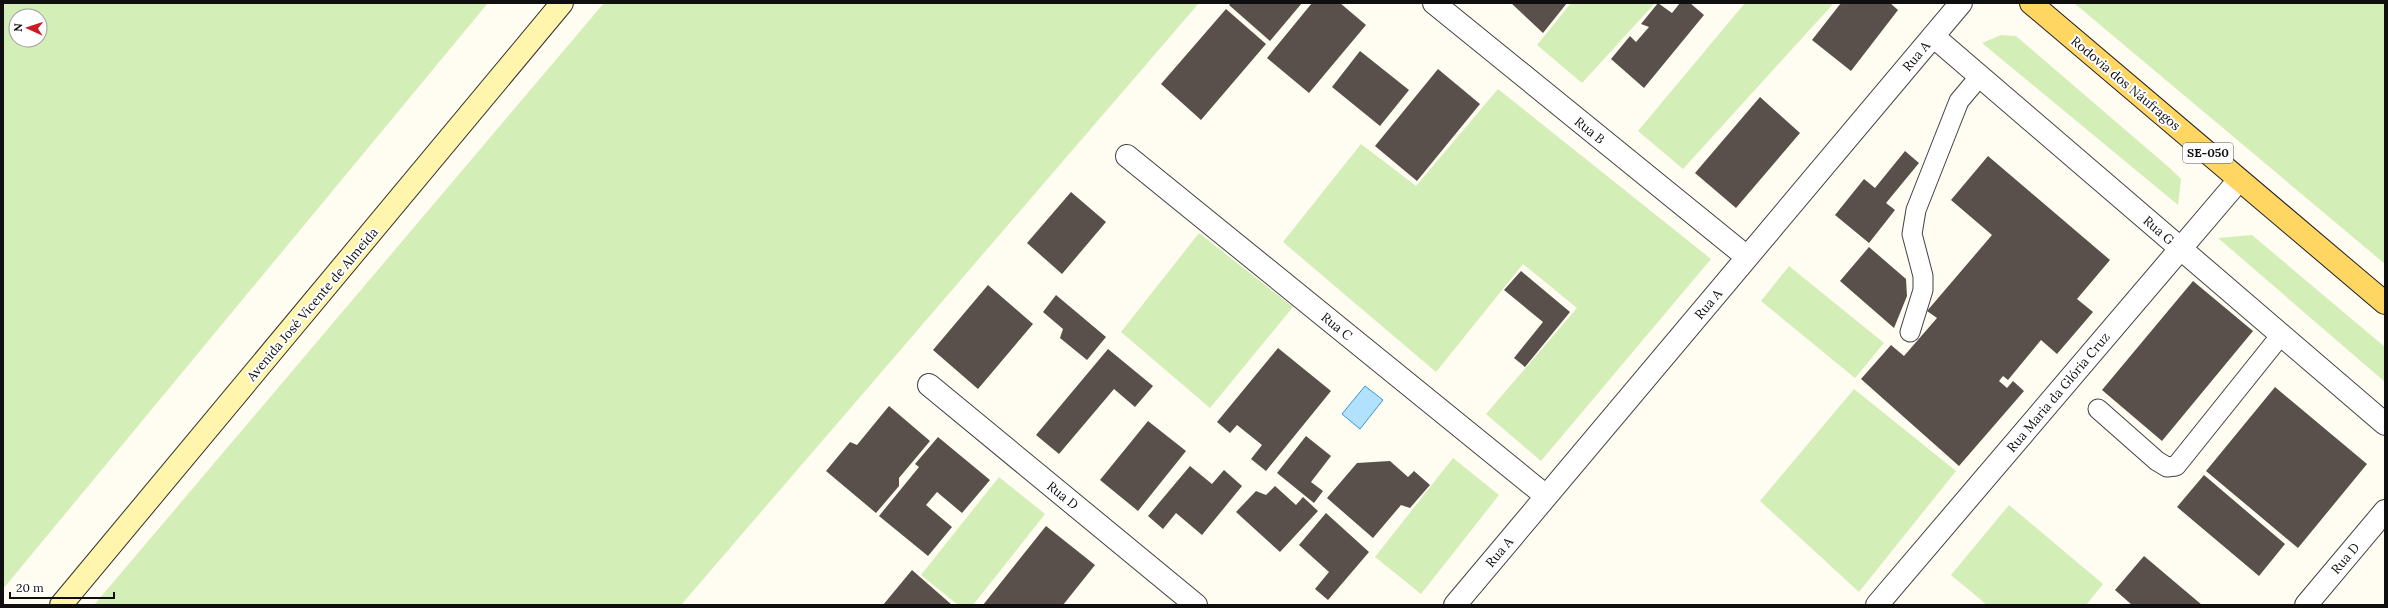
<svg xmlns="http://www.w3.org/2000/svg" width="2388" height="608" font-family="Lora,serif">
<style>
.green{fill:#d4eeb7;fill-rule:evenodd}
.water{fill:#b1e1fc;stroke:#3199d9}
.building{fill:#59504b}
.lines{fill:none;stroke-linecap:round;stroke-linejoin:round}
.lane-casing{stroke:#424242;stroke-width:21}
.street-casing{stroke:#424242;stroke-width:24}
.secondary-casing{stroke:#313131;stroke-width:24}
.primary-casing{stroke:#202020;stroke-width:24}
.lane{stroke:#fff;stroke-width:19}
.street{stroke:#fff;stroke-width:22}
.secondary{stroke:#fff5ad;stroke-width:22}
.primary{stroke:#ffd662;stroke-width:22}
.labels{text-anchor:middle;stroke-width:4;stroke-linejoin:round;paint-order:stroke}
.shield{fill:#fff;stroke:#575757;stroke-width:1}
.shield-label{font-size:12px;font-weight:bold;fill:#0f0f0f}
.street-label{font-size:13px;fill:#0f0f0f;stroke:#fff}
</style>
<rect width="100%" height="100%" fill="#fffcf2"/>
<!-- green -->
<path class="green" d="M 3,3 L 488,3 L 3,589 ZM 16,16 L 40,16 L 40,40 L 16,40 Z
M 604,3 L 1199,3 L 681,605 L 94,605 Z
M 1571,3 L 1655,3 L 1582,83 L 1537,45 Z
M 1745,3 L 1834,3 L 1683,169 L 1638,131 Z
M 2074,3 L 2385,3 L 2385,264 Z
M 2001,35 L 2016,36 L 2172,170 L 2181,179 L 2178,205 L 1982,43 Z
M 1498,89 L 1711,259 L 1541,461 L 1486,414 L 1577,308 L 1523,264 L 1436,372 L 1283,242 L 1361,144 L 1416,186 Z
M 1199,233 L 1293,307 L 1210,408 L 1121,332 Z
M 2252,235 L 2385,347 L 2385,382 L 2218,238 Z
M 1789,266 L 1884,343 L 1855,378 L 1761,301 Z
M 1854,389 L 1956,471 L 1859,592 L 1760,501 Z
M 1453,458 L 1499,495 L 1421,594 L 1375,557 Z
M 999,477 L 1045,514 L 973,605 L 958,605 L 921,575 Z
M 2009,505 L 2103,584 L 2086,605 L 1987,605 L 1951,575 Z"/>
<!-- water -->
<path class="water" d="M 1365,386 L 1383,400 L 1360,429 L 1342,414 Z"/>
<!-- building -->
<path class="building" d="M 1231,3 L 1302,3 L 1270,41 L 1229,5 Z
M 1312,3 L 1340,3 L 1366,25 L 1309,93 L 1267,58 Z
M 1511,3 L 1567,3 L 1543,33 Z
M 1658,3 L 1672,13 L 1680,3 L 1690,3 L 1704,15 L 1644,88 L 1611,59 L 1630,36 L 1636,42 L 1649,27 L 1641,24 Z
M 1841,3 L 1890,3 L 1898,10 L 1851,71 L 1812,40 Z
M 1226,9 L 1266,44 L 1201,120 L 1161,84 Z
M 1360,51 L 1409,90 L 1380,126 L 1332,87 Z
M 1438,69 L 1480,104 L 1417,181 L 1375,146 Z
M 1760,97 L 1800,133 L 1736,208 L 1695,173 Z
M 1905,151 L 1919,163 L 1886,203 L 1895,210 L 1869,243 L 1835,215 L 1864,179 L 1875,188 Z
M 1988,156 L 2110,260 L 2077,299 L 2093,312 L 2057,354 L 2041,340 L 2008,380 L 2003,376 L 1999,381 L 2007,388 L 2013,381 L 2024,391 L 1959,466 L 1861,379 L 1891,345 L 1904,356 L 1937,318 L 1927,311 L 1992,235 L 1951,200 Z
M 1071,192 L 1106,222 L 1062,274 L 1027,243 Z
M 1869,247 L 1906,279 L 1907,296 L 1894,328 L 1840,281 Z
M 1521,271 L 1570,312 L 1525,367 L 1514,358 L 1543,322 L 1504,290 Z
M 2193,281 L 2253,331 L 2162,441 L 2102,390 Z
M 988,285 L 1033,324 L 978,389 L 933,350 Z
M 1056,295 L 1106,337 L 1087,360 L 1060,338 L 1063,329 L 1043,312 Z
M 1278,348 L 1331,391 L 1266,471 L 1251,459 L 1262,445 L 1237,425 L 1230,433 L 1217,422 Z
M 1108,349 L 1153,386 L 1135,407 L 1114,389 L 1059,454 L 1036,435 Z
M 2275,387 L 2367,464 L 2298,548 L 2206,471 Z
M 889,406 L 930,441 L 899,478 L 899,486 L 876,513 L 826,471 L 850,442 L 857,445 Z
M 1148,421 L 1186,451 L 1138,511 L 1100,480 Z
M 1306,436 L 1331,456 L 1311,482 L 1323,491 L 1314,503 L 1277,473 Z
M 938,437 L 990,480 L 962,513 L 937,492 L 926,505 L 952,527 L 928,556 L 879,516 L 919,467 L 915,464 Z
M 1390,461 L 1408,477 L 1414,471 L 1430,485 L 1410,508 L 1401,505 L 1373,538 L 1327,498 L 1357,463 Z
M 1190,466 L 1212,484 L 1224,470 L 1242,486 L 1202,535 L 1176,513 L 1163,529 L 1148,516 Z
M 2204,475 L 2285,544 L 2259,576 L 2177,507 Z
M 1275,486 L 1296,505 L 1303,497 L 1318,511 L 1280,552 L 1236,512 L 1256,491 L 1266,495 Z
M 1326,513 L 1369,552 L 1328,600 L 1315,589 L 1329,572 L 1299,545 Z
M 1046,526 L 1095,565 L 1063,605 L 983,605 Z
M 2144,556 L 2202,605 L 2132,605 L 2115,590 Z
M 912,570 L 952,605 L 883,605 Z"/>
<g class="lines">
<defs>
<path id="lane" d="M 1910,332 L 1923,290 L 1923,276 L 1912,234 L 1916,210 L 1959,101 L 1980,76
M 2098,409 L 2157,461 L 2167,467 L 2176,466 L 2281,335"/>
<path id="street" d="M 1434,3 L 1747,257
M 1933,36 L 2385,424
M 1127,156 L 1546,496
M 929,385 L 1196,605
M 1455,605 L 1961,3
M 1877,605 L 2239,180
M 2306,605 L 2385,511"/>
<path id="secondary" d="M 61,605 L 562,3"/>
<path id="primary" d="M 2031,3 L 2385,303"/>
</defs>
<!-- lane casing -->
<use href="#lane" class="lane-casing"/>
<!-- street casing -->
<use href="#street" class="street-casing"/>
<!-- secondary casing -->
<use href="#secondary" class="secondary-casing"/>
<!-- primary casing -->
<use href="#primary" class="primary-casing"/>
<!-- lane -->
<use href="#lane" class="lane"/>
<!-- street -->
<use href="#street" class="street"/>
<!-- secondary -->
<use href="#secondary" class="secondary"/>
<!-- primary -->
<use href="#primary" class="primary"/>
</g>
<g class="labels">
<!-- shield labels -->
<rect class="shield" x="2183" y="143" width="50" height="20" rx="3"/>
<g class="shield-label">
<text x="2208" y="157">SE-050</text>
</g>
<!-- street labels -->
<g class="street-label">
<text transform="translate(1916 56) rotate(-50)" y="5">Rua A</text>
<text transform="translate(2126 83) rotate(40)" y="5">Rodovia dos Náufragos</text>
<text transform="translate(1590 130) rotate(39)" y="5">Rua B</text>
<text transform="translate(2159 230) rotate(41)" y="5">Rua G</text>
<text transform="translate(312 304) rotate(-50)" y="5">Avenida José Vicente de Almeida</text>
<text transform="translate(1708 304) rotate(-50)" y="5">Rua A</text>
<text transform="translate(1337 326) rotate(39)" y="5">Rua C</text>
<text transform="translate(2058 392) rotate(-50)" y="5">Rua Maria da Glória Cruz</text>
<text transform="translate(1063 495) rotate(39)" y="5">Rua D</text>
<text transform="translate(1499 552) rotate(-50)" y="5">Rua A</text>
<text transform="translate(2345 558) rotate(-50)" y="5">Rua D</text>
</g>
</g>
<!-- border -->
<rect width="2388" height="608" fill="none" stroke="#0f0f0f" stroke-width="8"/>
<!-- north arrow -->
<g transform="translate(28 28) rotate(273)"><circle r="19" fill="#ffffff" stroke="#9f9f9f"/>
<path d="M0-3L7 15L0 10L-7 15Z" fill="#cd1a25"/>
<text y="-6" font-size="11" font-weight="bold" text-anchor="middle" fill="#0f0f0f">N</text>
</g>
<!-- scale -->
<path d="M10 592v6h104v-6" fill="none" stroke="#0f0f0f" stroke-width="2"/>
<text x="16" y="592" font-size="12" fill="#0f0f0f" stroke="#ffffff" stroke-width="3" paint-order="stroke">20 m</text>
</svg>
